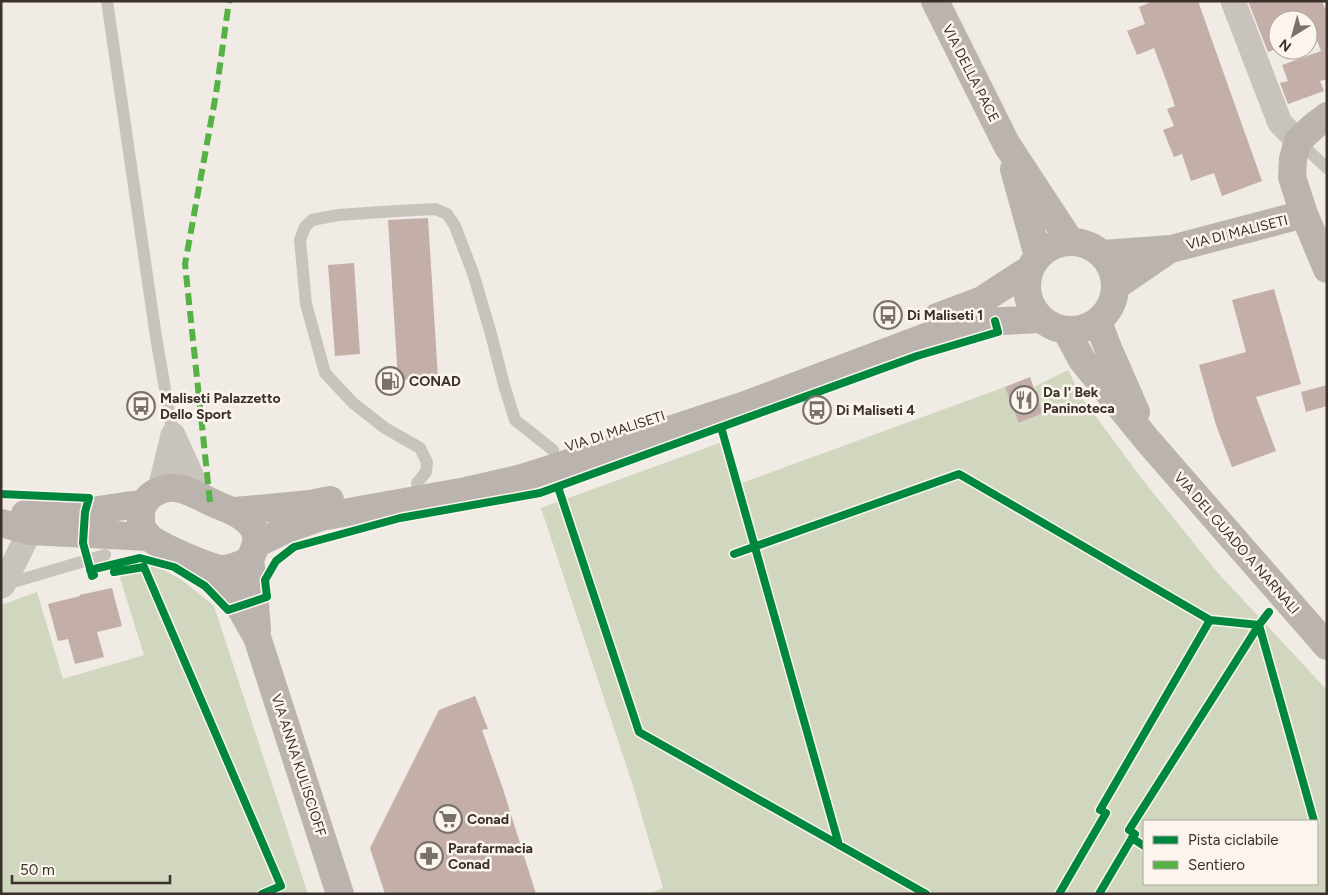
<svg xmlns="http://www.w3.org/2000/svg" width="1328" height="895" font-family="Figtree,sans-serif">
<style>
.green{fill:#d1d6bf;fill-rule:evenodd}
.building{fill:#c3afa7}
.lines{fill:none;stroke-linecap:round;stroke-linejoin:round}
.lane{stroke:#c9c3be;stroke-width:12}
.street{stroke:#c9c3be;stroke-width:25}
.secondary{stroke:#bab3ae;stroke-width:28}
.quiet{stroke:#57b246;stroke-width:6;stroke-dasharray:12 6;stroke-linecap:butt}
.cycleway-casing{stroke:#fbf5ee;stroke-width:11}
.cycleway{stroke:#00873e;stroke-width:8}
.labels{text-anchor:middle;stroke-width:5;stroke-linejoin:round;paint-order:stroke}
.street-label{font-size:14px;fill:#3b302b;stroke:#fbf5ee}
.poi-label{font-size:14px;font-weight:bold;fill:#3b302b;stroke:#fbf5ee;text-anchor:start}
</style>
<rect width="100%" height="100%" fill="#f0ebe5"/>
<!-- green -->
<path class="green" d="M 1068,370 L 1082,398 L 1142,479 L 1218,573 L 1327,690 L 1327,894 L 649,894 L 663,888 L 633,786 L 541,508 L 725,441 L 739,484 L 1005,387 L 1020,423 L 1043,413 L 1034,387 ZM 1144,821 L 1317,821 L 1317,884 L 1144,884 Z
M 151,563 L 182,580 L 214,606 L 308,894 L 1,894 L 1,605 L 37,592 L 63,679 L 144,655 L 117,568 Z"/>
<!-- building -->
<path class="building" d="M 1154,1 L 1198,1 L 1262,181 L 1222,196 L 1214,173 L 1191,181 L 1182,154 L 1174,157 L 1163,130 L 1174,126 L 1167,109 L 1175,106 L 1166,80 L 1154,48 L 1137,55 L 1127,31 L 1145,24 L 1139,7 Z
M 1248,1 L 1322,1 L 1327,13 L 1327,79 L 1320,81 L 1324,91 L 1288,104 L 1280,83 L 1288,81 L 1282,65 L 1321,51 L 1309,20 L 1278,20 L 1278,48 L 1268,52 Z
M 428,218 L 438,378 L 398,380 L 388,220 Z
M 354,263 L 360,354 L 335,356 L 328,265 Z
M 1274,289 L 1301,384 L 1256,397 L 1276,451 L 1232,467 L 1216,425 L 1199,365 L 1246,352 L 1232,300 Z
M 1030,377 L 1043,413 L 1019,423 L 1005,387 Z
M 1327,385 L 1327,406 L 1306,412 L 1301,392 Z
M 112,588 L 122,626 L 97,632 L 104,657 L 75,664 L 68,639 L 58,641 L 48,604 L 80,596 L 79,595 Z
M 475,696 L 488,729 L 482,730 L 503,789 L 536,894 L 385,894 L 370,848 L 439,710 Z"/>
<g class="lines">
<!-- lane -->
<path class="lane" d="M 107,1 L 156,337 L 173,435
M 1298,141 L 1327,168
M 417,483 L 426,472 L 427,462 L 420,448 L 385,428 L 353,403 L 325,373 L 306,304 L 300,240 L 305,227 L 312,220 L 338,215 L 397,211 L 435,209 L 447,214 L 455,226 L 473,273 L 491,334 L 504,385 L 515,420 L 553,450
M 3,585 L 105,555"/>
<!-- street -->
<path class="street" d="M 1233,1 L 1280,123 L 1298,141
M 173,435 L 202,499
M 160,489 L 173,435
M 1,586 L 3,585 L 30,531"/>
<!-- secondary -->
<path class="secondary" d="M 935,1 L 1007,145 L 1070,241
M 1327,116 L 1314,126 L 1298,141 L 1293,159 L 1292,177 L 1304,214 L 1327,269
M 1014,169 L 1038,256
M1027 286a44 44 0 1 1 88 0a44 44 0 1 1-88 0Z
M 1103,254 L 1171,249 L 1304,214
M 1116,286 L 1170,249
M 937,317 L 982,300 L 1030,269
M 1098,322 L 1108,348 L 1136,412
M 1066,330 L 1082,360 L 1148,441 L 1327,646
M 235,511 L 310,504 L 330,500
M 25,514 L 85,512 L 125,506 L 143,504
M 1,523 L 30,531 L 149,537
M 256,544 C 256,540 257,535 255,532 C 250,518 233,511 220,506 C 207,501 194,492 181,489 C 163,484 140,496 141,517 C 141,521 141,524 142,528 C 144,531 147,535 149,537 C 156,545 212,569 222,569 C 232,569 242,564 250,560 L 256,544 L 287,529 L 321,517 L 466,491 L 522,478 L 581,459 L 745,405 L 947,329 L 981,322 L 1041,319
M 250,560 L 254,591 L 257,630
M 215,569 L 233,595 L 257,637 L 340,894"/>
<!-- quiet -->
<path class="quiet" d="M 210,502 L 185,264 L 216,94 L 229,1"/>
<defs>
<path id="cycleway" d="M 721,427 L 839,845
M 558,487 L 639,732 L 926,894
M 1,494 L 89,498 L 85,512 L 83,543 L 92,576 L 94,575
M 734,554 L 959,474 L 1210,620
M 90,570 L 140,558 L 174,567 L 205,586 L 228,610 L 267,597 L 265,580 L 276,561 L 294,547 L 400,518 L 540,493 L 917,356 L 998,332 L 995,321
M 114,572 L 144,567 L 281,886 L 262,894
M 1269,612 L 1259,625 L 1314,821
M 1059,894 L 1106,813 L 1100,810 L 1210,620 L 1259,625 L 1129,830 L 1135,834 L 1132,838
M 1099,894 L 1132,838 L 1144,846"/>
</defs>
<!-- cycleway casing -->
<use href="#cycleway" class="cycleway-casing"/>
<!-- cycleway -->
<use href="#cycleway" class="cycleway"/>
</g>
<!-- icons -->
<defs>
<symbol id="bus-ring" viewBox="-11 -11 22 22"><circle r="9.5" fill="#fbf5ee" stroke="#7a716c" stroke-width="1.5"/><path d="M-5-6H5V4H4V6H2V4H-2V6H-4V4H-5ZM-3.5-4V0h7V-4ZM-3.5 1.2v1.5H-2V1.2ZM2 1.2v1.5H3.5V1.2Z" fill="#7a716c"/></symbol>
<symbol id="fuel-ring" viewBox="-11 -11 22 22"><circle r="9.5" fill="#fbf5ee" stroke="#7a716c" stroke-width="1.5"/><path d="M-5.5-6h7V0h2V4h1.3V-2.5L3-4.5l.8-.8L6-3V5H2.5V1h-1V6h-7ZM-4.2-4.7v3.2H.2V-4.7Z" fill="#7a716c"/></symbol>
<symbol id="restaurant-ring" viewBox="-11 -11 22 22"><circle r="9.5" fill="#fbf5ee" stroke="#7a716c" stroke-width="1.5"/><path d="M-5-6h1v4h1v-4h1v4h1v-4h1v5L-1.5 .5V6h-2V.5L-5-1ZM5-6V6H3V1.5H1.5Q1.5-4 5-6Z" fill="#7a716c"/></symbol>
<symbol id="supermarket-ring" viewBox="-11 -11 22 22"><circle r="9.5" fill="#fbf5ee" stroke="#7a716c" stroke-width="1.5"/><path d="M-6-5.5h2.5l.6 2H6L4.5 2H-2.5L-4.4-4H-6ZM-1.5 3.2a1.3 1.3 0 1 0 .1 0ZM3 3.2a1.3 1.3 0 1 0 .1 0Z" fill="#7a716c"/></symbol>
<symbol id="pharmacy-ring" viewBox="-11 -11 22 22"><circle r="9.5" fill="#fbf5ee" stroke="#7a716c" stroke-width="1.5"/><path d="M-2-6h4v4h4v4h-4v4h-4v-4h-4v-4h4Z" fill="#7a716c"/></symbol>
</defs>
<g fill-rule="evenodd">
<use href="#bus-ring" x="872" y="299" width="32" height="32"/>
<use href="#fuel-ring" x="374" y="365" width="32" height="32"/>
<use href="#restaurant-ring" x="1008" y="384" width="32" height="32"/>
<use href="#bus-ring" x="125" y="390" width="32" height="32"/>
<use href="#bus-ring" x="801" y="394" width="32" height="32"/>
<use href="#supermarket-ring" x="432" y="803" width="32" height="32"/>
<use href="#pharmacy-ring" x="413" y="840" width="32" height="32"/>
</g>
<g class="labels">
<!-- street labels -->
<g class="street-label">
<text transform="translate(971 73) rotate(63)" y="5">VIA DELLA PACE</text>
<text transform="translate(1237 232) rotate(-14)" y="5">VIA DI MALISETI</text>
<text transform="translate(615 431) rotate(-18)" y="5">VIA DI MALISETI</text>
<text transform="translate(1237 543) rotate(49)" y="5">VIA DEL GUADO A NARNALI</text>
<text transform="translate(299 765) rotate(72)" y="5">VIA ANNA KULISCIOFF</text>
</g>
<!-- poi labels -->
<g class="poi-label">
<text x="907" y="320">Di Maliseti 1</text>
<text x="409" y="386">CONAD</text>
<text x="1043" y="397">Da I' Bek<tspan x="1043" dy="16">Paninoteca</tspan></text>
<text x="160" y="403">Maliseti Palazzetto<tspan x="160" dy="16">Dello Sport</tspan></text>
<text x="836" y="415">Di Maliseti 4</text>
<text x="467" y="824">Conad</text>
<text x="448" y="853">Parafarmacia<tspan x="448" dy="16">Conad</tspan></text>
</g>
</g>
<!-- border -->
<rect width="1328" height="895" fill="none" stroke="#3b302b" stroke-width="5"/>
<!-- legend -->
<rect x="1143" y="820" width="175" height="65" fill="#fbf5ee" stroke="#aea6a0"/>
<rect x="1153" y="836" width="25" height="8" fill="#00873e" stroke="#aea6a0"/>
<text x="1188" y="845" font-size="15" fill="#3b302b">Pista ciclabile</text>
<rect x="1153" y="861" width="25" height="8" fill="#57b246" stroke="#aea6a0"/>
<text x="1188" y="870" font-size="15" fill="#3b302b">Sentiero</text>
<!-- north arrow -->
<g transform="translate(1293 35) rotate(217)"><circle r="24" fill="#fbf5ee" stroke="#aea6a0"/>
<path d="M0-4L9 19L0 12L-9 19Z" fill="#7a716c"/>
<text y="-8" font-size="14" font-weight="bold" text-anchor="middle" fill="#3b302b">N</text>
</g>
<!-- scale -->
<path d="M12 875v8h158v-8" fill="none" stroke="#3b302b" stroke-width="2.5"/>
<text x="20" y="875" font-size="15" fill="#3b302b" stroke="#fbf5ee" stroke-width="4" paint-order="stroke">50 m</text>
</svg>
